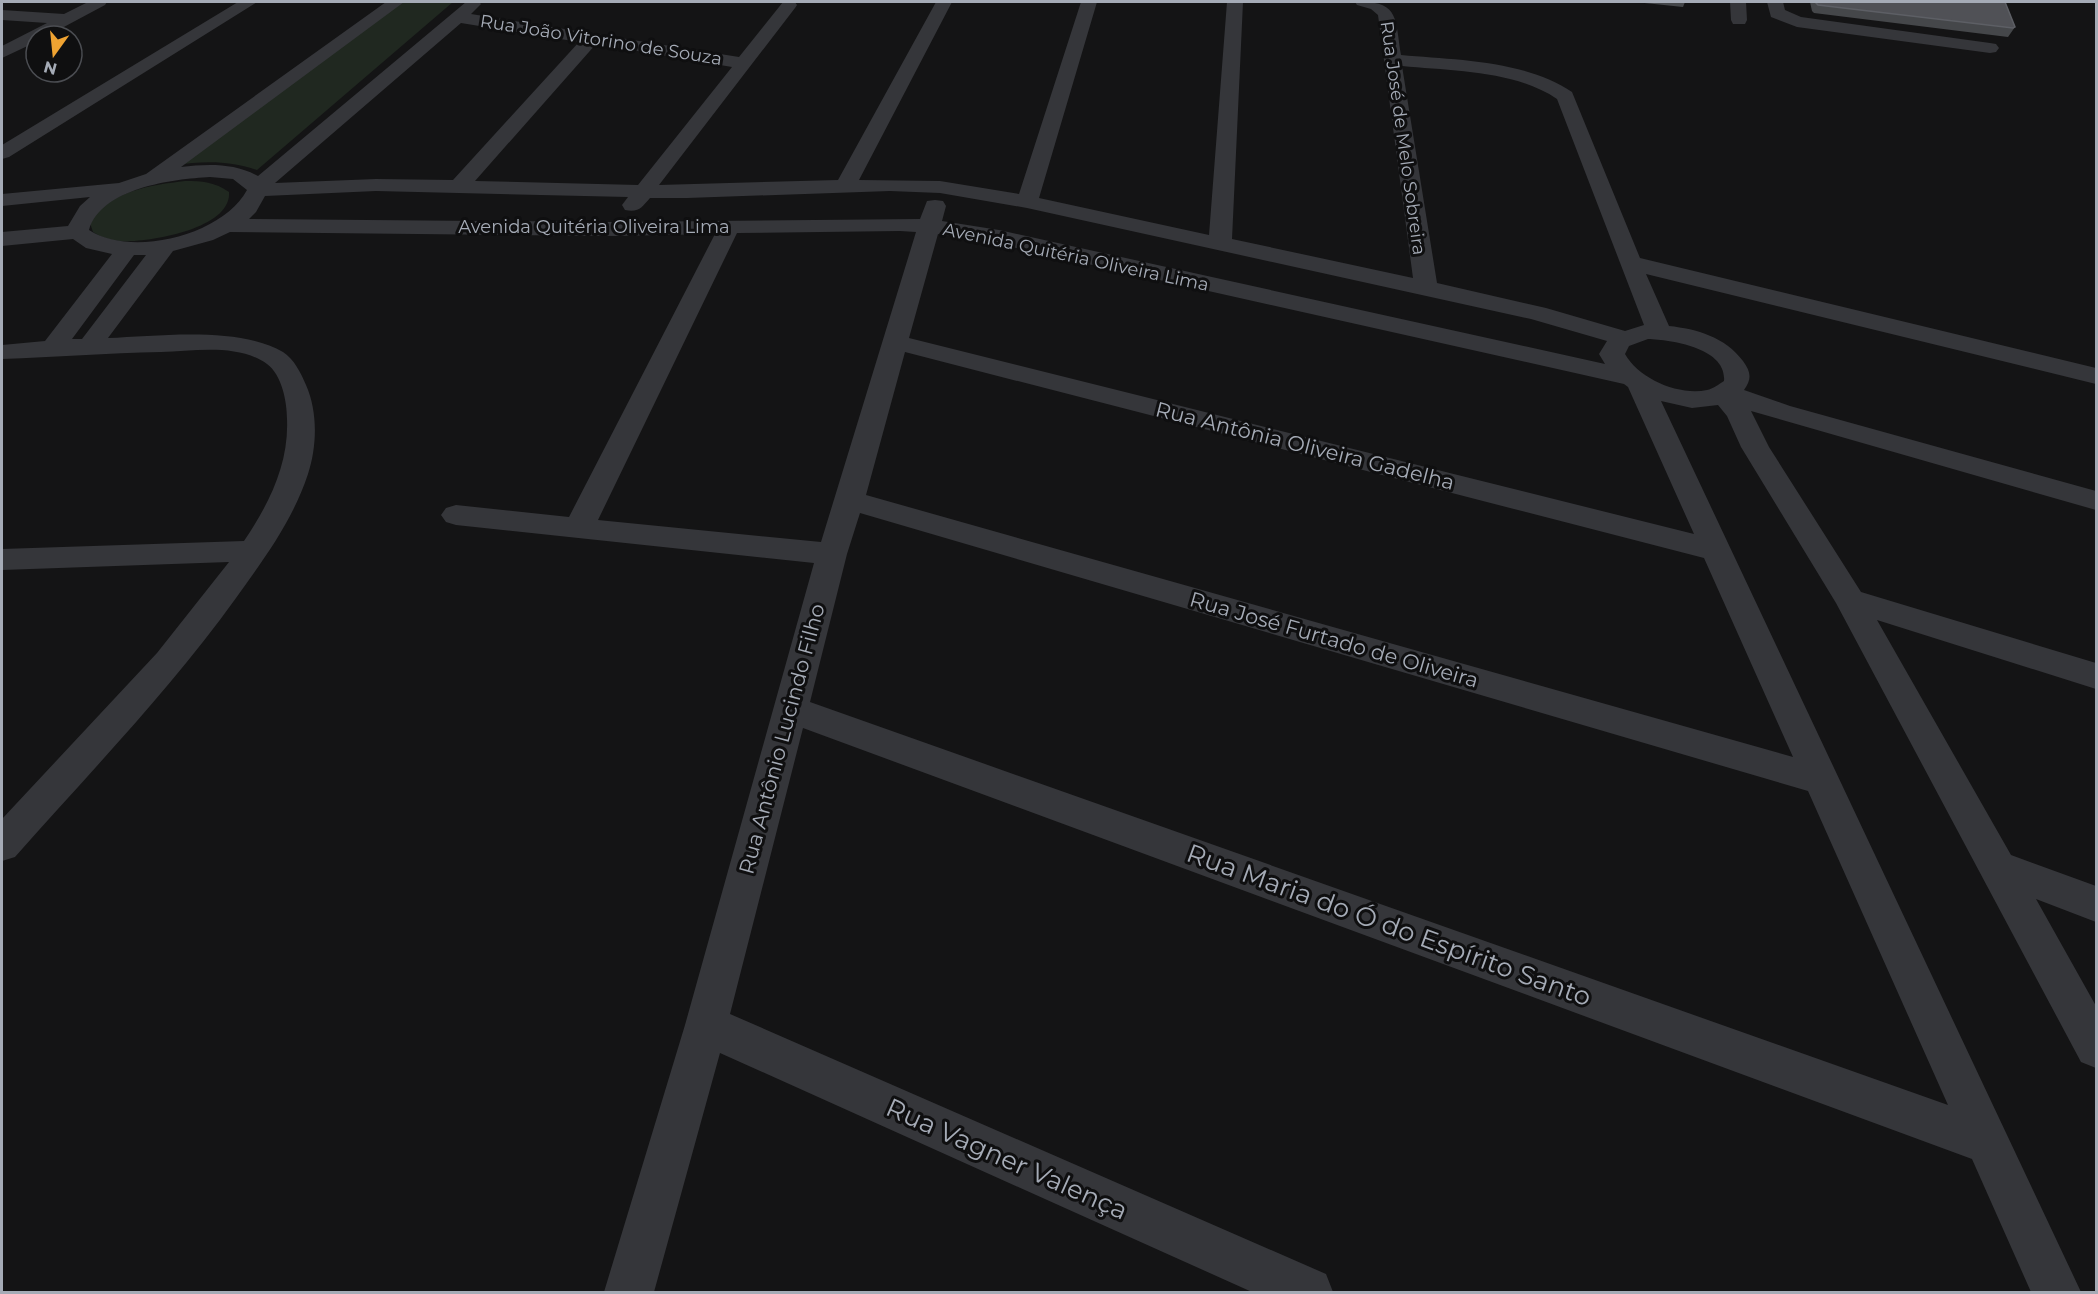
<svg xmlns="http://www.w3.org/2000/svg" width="2098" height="1294" font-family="Montserrat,sans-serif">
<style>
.green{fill:#202820}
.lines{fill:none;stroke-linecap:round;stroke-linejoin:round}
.minor{fill:#35363a;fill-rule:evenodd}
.wall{fill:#45474a}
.building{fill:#505156;stroke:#5d5f65;stroke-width:1.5}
.labels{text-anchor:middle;stroke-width:6;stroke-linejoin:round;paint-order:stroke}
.far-street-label{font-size:18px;fill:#a5abb6;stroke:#0f0f10}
.street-label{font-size:21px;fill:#a5abb6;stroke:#0f0f10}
.near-street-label{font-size:26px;fill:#a5abb6;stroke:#0f0f10}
</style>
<rect width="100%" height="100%" fill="#141415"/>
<!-- green -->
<path class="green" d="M 401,2 L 453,2 L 257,170 C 228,160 204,161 174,165 Z
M 185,181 C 202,181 215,182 229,192 C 232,229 147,243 119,241 C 109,240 101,237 93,232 L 90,223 C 107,191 152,185 185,181 Z"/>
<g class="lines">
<!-- minor -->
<path class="minor" d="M 88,2 L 107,2 L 105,5 L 47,36 L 36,36 L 36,42 L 2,58 L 2,46 L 47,23 L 2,20 L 2,10 L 64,14 Z
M 238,2 L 257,2 L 9,157 L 2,159 L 2,145 Z
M 386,2 L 404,2 L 181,167 C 208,164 234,163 258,176 L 466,2 L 479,2 L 481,4 L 471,14 L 739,57 L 783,2 L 795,2 L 797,5 L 795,8 L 659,185 L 838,180 L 936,2 L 952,2 L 859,180 L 940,181 L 1019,194 L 1081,2 L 1097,2 L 1039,198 L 1209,235 L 1227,2 L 1243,2 L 1232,239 L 1413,278 L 1378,15 L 1371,9 L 1357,5 L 1355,2 C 1400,0 1395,19 1401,55 C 1456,60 1524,60 1572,92 L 1640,258 L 2096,368 L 2096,384 L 1646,274 L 1669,326 C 1697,329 1725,337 1743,361 C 1751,372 1752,379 1744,390 L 1790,406 L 2096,491 L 2096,510 L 1751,411 L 1769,447 L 1861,592 L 2096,663 L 2096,689 L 1877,620 L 2011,855 L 2096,886 L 2096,922 L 2036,899 L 2096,1006 L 2096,1068 L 2081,1062 L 1836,603 L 1741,447 L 1727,416 L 1718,405 L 1692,408 L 1661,401 L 2081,1292 L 2031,1292 L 1972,1159 L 803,728 L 730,1014 L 1326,1274 L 1333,1292 L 1252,1292 L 720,1053 L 654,1292 L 604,1292 L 685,1025 L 814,563 L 456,525 L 446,522 L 441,515 L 446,508 L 456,505 L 569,517 L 715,234 L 615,236 L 230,232 L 213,240 L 173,251 L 108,338 C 159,336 239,326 283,352 C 294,359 301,373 306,385 C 318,412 317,446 308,474 C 293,520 264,559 236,598 C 170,690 91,771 15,857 L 2,861 L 2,819 L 157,653 L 229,562 L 2,570 L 2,549 L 244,541 C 269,504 289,464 287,419 C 287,402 282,375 267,364 C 238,343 194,351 161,352 C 107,353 55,357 2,359 L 2,345 L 45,341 L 112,254 L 86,248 L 73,239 L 2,246 L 2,232 L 68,226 L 80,206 L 90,197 L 2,206 L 2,194 L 119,183 L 146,174 ZM 461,23 L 579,42 L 453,180 L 376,179 L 275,183 ZM 596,44 L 732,67 L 638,185 L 475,181 ZM 1402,66 C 1452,71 1514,70 1557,99 L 1644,325 L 1625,331 L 1546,308 L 1437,283 ZM 210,177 L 233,179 L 247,190 C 223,235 132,258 89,230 C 101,188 173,179 210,177 ZM 376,191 L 628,197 L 622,205 L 625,210 C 639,213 642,207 650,198 L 687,198 L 890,191 L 940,193 L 1027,208 L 1531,319 L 1607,341 L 1599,354 L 1605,364 L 999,230 L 942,221 L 946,206 L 943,201 L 935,200 L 927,201 L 920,219 L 615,222 L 249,219 L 256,212 L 265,196 ZM 900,231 L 916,232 L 821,542 L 598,520 L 737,233 ZM 938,234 L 999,244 L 1624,384 L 1628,387 L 1694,534 L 909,338 ZM 134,255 L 146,255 L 82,339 L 72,339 ZM 1648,339 C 1672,340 1727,348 1724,381 C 1719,384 1713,389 1707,390 C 1679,396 1639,379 1625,354 L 1629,346 ZM 905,352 L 1704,558 L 1793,757 L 866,495 ZM 860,513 L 1808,791 L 1948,1105 L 810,702 L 847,554 Z
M 1730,2 L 1746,2 L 1747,20 L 1745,24 L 1733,24 L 1731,20 Z
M 1767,2 L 1783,2 L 1785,10 L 1801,17 L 1990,43 L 1996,44 L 1999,48 L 1996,52 L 1990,53 L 1797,27 L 1771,17 Z"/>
</g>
<!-- wall -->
<path class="wall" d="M 1635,2 L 1685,2 L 1683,7 Z
M 1810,2 L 2005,2 L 2015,27 L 2008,37 L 1814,13 L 1812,11 Z"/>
<!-- building -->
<path class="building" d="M 1815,2 L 2005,2 L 2015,27 L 2013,28 L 1818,5 Z"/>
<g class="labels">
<!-- far-street labels -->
<g class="far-street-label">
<text transform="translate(601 40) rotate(9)" y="6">Rua João Vitorino de Souza</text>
<text transform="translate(1403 138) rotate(82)" y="6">Rua José de Melo Sobreira</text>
<text x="594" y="233">Avenida Quitéria Oliveira Lima</text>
<text transform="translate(1076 257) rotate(12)" y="6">Avenida Quitéria Oliveira Lima</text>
</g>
<!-- street labels -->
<g class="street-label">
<text transform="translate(1305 446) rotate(14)" y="7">Rua Antônia Oliveira Gadelha</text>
<text transform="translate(1334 640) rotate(16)" y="7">Rua José Furtado de Oliveira</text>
<text transform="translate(782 739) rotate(-75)" y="7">Rua Antônio Lucindo Filho</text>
</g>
<!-- near-street labels -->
<g class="near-street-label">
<text transform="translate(1389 925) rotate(20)" y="9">Rua Maria do Ó do Espírito Santo</text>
<text transform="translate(1007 1159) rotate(24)" y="9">Rua Vagner Valença</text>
</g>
</g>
<!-- border -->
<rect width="2098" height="1294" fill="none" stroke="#a5abb6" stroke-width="6"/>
<!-- north arrow -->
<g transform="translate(54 54) rotate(195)"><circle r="28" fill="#0f0f10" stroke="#4b4d52" stroke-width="1.5"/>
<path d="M0-4.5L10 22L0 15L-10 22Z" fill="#efa332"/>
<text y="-9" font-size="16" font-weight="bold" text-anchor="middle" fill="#a5abb6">N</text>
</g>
</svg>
